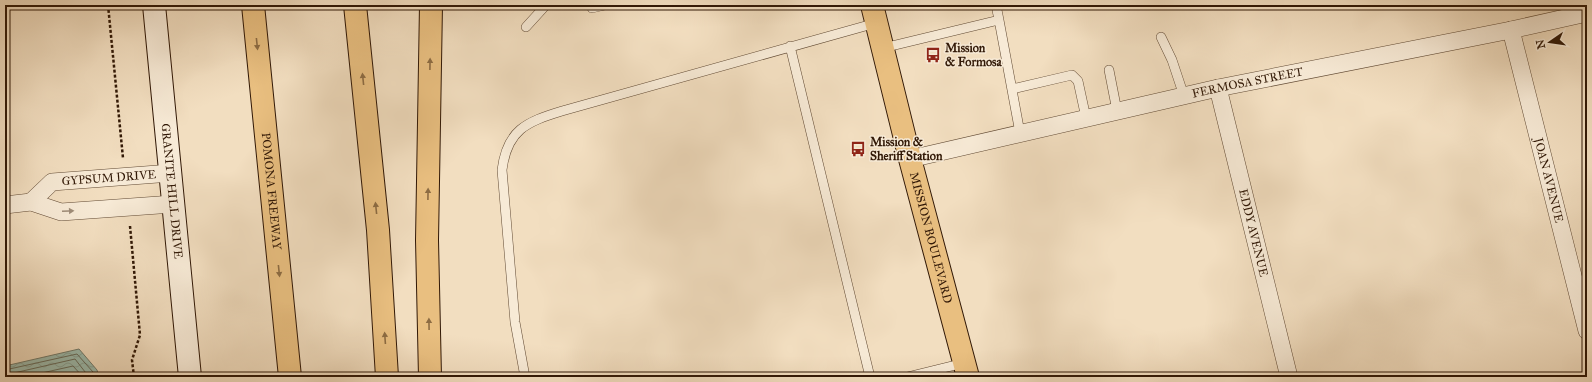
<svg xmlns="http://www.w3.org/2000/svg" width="1592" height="382" font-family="'IM FELL Great Primer',serif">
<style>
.water{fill:url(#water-waves);stroke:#717a6b}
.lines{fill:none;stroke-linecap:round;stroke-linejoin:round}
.shore{stroke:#666a5a;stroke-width:1}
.lane-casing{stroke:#614a34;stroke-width:10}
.street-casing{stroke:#614a34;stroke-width:18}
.secondary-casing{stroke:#311806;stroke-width:24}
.primary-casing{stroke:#311806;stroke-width:24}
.highway-casing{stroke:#311806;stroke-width:24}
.path{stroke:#311806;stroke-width:2.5;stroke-dasharray:3 2;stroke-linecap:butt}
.lane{stroke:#f7ead6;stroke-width:9}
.street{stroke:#f7ead6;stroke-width:17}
.secondary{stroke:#f7ead6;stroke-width:22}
.primary{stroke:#e9bf80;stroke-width:22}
.highway{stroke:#e9bf80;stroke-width:22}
.oneway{fill:#8d6c43}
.oneway2{fill:#9e8c78}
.labels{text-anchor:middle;stroke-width:3;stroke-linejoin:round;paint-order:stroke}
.poi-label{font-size:12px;font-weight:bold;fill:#311806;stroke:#f7ead6;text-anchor:start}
.street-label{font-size:12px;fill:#311806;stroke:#f7ead6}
</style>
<defs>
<pattern id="water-waves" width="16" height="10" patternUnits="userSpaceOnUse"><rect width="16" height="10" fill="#9cbcaf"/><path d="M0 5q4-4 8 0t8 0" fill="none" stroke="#87a195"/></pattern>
</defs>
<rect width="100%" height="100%" fill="#f2dec0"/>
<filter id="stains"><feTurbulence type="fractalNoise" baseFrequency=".005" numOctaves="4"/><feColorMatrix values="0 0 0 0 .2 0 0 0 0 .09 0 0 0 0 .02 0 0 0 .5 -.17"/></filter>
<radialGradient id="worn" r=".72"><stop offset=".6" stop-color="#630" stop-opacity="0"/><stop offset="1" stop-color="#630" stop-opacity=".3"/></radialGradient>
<!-- water -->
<path class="water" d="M 79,349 L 97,370 L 99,377 L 5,377 L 5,366 Z"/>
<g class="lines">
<!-- shore -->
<path class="shore" d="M 5,370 L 77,354 L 93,372 L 95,377
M 5,375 L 75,359 L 89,377
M 24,377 L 73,366 L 83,377"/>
<defs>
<path id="lane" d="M 591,5 L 592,8 L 605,5
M 996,5 L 999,20
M 526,27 L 546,5
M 1161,37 L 1172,60 L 1184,96
M 790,46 L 870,377
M 883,48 L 999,20 L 1020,133
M 1109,70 L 1117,111
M 1012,89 L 1072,75 L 1078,81 L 1086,118
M 525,377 L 515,322 L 502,170 C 507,130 526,122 562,111 L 876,23
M 907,377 L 964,363"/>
<g id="street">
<path id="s1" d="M 1511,30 L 1587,331"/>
<path id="s2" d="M 1218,88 L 1289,377"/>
<path id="s3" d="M 910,159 L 1218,88 L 1511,30 L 1587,13"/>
<path id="s4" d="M 31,202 L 52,182 L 171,173"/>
<path d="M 5,205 L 31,202 L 61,212 L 173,204"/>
</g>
<g id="secondary">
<path id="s5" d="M 154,5 L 190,377"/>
</g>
<g id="primary">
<path id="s6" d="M 872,5 L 910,159 L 968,377"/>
</g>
<g id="highway">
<path id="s7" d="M 253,5 L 290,377"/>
<path d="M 355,5 L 378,230 L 387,377"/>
<path d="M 430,377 L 427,240 L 431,5"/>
</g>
</defs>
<!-- lane casing -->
<use href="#lane" class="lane-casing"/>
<!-- street casing -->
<use href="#street" class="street-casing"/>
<!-- secondary casing -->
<use href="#secondary" class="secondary-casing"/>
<!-- primary casing -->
<use href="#primary" class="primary-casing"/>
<!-- highway casing -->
<use href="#highway" class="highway-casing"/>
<!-- path -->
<path class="path" d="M 108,5 L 123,158
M 130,226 L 140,335 L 132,360 L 134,377"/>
<!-- lane -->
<use href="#lane" class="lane"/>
<!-- street -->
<use href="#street" class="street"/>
<!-- secondary -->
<use href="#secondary" class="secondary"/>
<!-- primary -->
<use href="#primary" class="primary"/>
<!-- highway -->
<use href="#highway" class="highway"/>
</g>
<!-- one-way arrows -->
<defs><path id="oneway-solid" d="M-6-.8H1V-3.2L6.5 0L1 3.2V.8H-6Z"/></defs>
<g class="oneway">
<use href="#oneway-solid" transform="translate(257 44) rotate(84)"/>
<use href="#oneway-solid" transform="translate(430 64) rotate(-89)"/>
<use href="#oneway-solid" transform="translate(363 79) rotate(-96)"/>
<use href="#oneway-solid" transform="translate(428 194) rotate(-89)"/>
<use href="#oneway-solid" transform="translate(376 208) rotate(-96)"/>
<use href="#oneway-solid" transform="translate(279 271) rotate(84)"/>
<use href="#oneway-solid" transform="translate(429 324) rotate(-91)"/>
<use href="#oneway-solid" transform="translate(385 338) rotate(-94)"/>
</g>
<use class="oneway2" href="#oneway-solid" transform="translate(68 211) rotate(-3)"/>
<!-- icons -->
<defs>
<symbol id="bus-bare" viewBox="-9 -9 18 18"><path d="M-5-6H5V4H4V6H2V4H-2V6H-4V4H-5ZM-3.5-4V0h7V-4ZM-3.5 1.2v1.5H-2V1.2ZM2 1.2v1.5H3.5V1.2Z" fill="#8f2418" stroke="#f7ead6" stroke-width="2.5" paint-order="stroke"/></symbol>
</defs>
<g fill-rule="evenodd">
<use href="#bus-bare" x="922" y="44" width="22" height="22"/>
<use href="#bus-bare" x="847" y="138" width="22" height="22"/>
</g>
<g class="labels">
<!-- poi labels -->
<g class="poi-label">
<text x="945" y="52">Mission<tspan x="945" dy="14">&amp; Formosa</tspan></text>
<text x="870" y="146">Mission &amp;<tspan x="870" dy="14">Sheriff Station</tspan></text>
</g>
<!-- street labels -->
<g class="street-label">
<text dy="4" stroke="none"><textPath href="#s3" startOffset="346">FERMOSA STREET</textPath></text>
<text dy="4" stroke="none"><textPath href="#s4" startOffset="86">GYPSUM DRIVE</textPath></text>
<text dy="4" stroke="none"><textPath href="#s1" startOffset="155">JOAN AVENUE</textPath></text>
<text dy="4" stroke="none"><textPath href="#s5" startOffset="187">GRANITE HILL DRIVE</textPath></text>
<text dy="4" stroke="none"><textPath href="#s7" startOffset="187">POMONA FREEWAY</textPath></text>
<text dy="4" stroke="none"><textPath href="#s2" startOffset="149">EDDY AVENUE</textPath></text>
<text dy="4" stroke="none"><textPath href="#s6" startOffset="240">MISSION BOULEVARD</textPath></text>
</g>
</g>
<!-- margin -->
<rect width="1592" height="382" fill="none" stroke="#f2dec0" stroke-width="20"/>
<rect x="6" y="6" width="1580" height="370" fill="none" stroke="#311806" stroke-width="2"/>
<rect x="10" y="10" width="1572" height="362" fill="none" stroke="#311806"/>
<!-- north arrow -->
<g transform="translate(1550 42) rotate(257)" stroke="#f7ead6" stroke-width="3" paint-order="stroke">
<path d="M0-3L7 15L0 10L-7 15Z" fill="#311806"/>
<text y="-6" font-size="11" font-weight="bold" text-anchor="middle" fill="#311806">N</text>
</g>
<rect width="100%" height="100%" filter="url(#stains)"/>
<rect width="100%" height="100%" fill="url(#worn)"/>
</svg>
